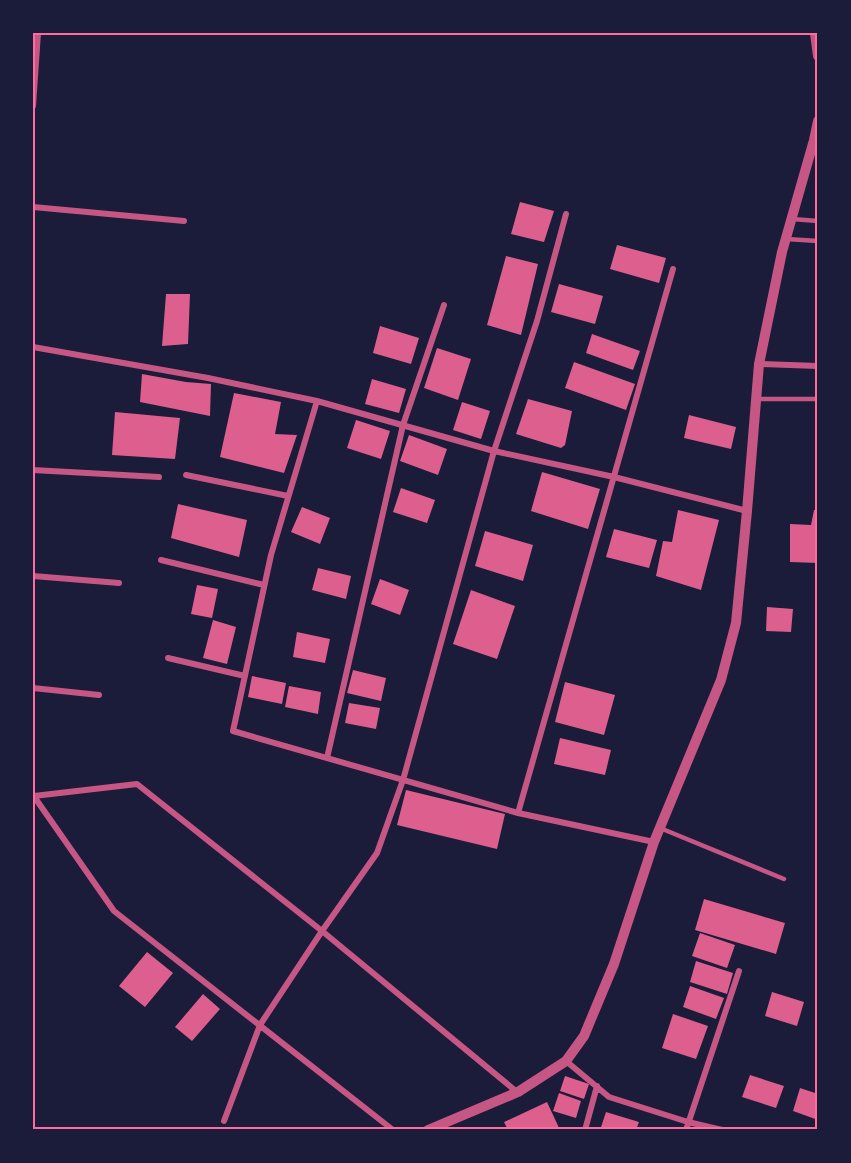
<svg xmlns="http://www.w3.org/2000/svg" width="851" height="1163" font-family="Ubuntu,sans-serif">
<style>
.building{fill:#dd5f8e}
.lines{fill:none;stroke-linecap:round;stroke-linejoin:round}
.service{stroke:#c65784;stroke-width:4.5}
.minor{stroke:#c65784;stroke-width:6}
.tertiary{stroke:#c65784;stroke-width:10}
.neatline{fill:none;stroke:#ff6b9d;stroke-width:2}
</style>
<rect width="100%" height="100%" fill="#1b1b3a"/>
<!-- building -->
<path class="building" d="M 520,202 L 554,211 L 544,242 L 511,234 Z
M 617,245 L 666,258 L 659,283 L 610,269 Z
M 506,256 L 538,264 L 521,335 L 487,325 Z
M 559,284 L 603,296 L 595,324 L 551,312 Z
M 166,294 L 190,294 L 188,344 L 162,346 Z
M 380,326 L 419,338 L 411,364 L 373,353 Z
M 592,334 L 640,351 L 633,370 L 586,353 Z
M 437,348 L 471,359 L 458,400 L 424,388 Z
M 574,362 L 635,384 L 626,410 L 565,388 Z
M 142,374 L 186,382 L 211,384 L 210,416 L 140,402 Z
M 372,379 L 406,389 L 399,413 L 365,404 Z
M 234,393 L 281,402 L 275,434 L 297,435 L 284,473 L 220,457 Z
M 528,399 L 572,411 L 565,445 L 561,448 L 516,434 Z
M 462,402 L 490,411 L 481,439 L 453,430 Z
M 115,412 L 180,418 L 175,459 L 112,455 Z
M 689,415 L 736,427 L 731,449 L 684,438 Z
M 356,420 L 390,431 L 381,459 L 347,448 Z
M 409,435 L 447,449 L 438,475 L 400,461 Z
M 542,472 L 600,489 L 588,529 L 531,511 Z
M 401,488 L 435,500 L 427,523 L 393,512 Z
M 178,504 L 247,520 L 239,557 L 171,538 Z
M 302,507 L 330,518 L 320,544 L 291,532 Z
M 678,510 L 719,520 L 701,590 L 656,576 L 663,541 L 672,542 Z
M 814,510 L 818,510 L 818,563 L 790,562 L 790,524 L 811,525 Z
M 614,529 L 657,540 L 649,568 L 606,557 Z
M 485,531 L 533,545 L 523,581 L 475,566 Z
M 318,568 L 351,576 L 346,599 L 312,590 Z
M 380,579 L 409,590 L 400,615 L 371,604 Z
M 197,585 L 218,589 L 212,618 L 191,614 Z
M 471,590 L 515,606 L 497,659 L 453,644 Z
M 767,607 L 793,609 L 791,632 L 766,631 Z
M 213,620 L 236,627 L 227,664 L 203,658 Z
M 297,632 L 330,639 L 325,663 L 293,657 Z
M 353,670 L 386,678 L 381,701 L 347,693 Z
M 252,676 L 286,683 L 282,704 L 248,697 Z
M 565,682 L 615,695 L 604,735 L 555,722 Z
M 289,686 L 321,692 L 318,714 L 285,707 Z
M 349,703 L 380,708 L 376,729 L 345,723 Z
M 560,738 L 611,750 L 605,775 L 554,764 Z
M 406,790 L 505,814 L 497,849 L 397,825 Z
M 704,899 L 785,923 L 776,954 L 695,930 Z
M 700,933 L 735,945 L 727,968 L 692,956 Z
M 147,952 L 173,973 L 145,1007 L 119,986 Z
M 696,961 L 733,973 L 727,994 L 690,982 Z
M 690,986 L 724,998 L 716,1019 L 683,1007 Z
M 772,992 L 804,1002 L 797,1026 L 765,1016 Z
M 203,994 L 220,1009 L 192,1041 L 175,1027 Z
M 673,1014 L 708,1026 L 696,1059 L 662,1048 Z
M 750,1075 L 784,1086 L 776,1108 L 742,1097 Z
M 565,1076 L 589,1084 L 584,1099 L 560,1091 Z
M 800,1088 L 818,1094 L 818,1120 L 793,1111 Z
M 559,1093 L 581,1101 L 576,1118 L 553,1111 Z
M 547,1102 L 560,1130 L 508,1130 L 504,1122 Z
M 606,1112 L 639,1122 L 636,1130 L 600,1130 Z"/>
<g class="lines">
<!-- service -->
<path class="service" d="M 792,219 L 818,221
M 786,239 L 818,241
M 756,399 L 818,399
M 660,828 L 784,879"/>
<!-- minor -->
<path class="minor" d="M 33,106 L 38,33
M 33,207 L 184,221
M 33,347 L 208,378 L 317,401 L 494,451 L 614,477 L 747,511
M 759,364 L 818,366
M 317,401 L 271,555 L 233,731 L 518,813 L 654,842
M 33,470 L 159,477
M 186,475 L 288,496
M 161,560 L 264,585
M 33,576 L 119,583
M 168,658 L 245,676
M 33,688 L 99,695
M 327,758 L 403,425 L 444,305
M 33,795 L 114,911 L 393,1130
M 34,796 L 137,784 L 322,931 L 517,1092
M 518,813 L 673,269
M 566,1061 L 609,1097 L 688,1122 L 722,1130
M 224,1121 L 260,1025 L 322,931 L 377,853 L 403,780 L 494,451 L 537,321 L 566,214
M 585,1130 L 597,1086
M 686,1130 L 739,971"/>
<!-- tertiary -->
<path class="tertiary" d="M 815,33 L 818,56
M 428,1130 L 518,1092 L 566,1061 L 584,1036 L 614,964 L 654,842 L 721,680 L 736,623 L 747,511 L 759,364 L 782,252 L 814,140 L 818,121"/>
</g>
<!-- border -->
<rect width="851" height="1163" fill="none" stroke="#1b1b3a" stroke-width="69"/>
<rect x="34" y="34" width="782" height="1094" class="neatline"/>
</svg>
